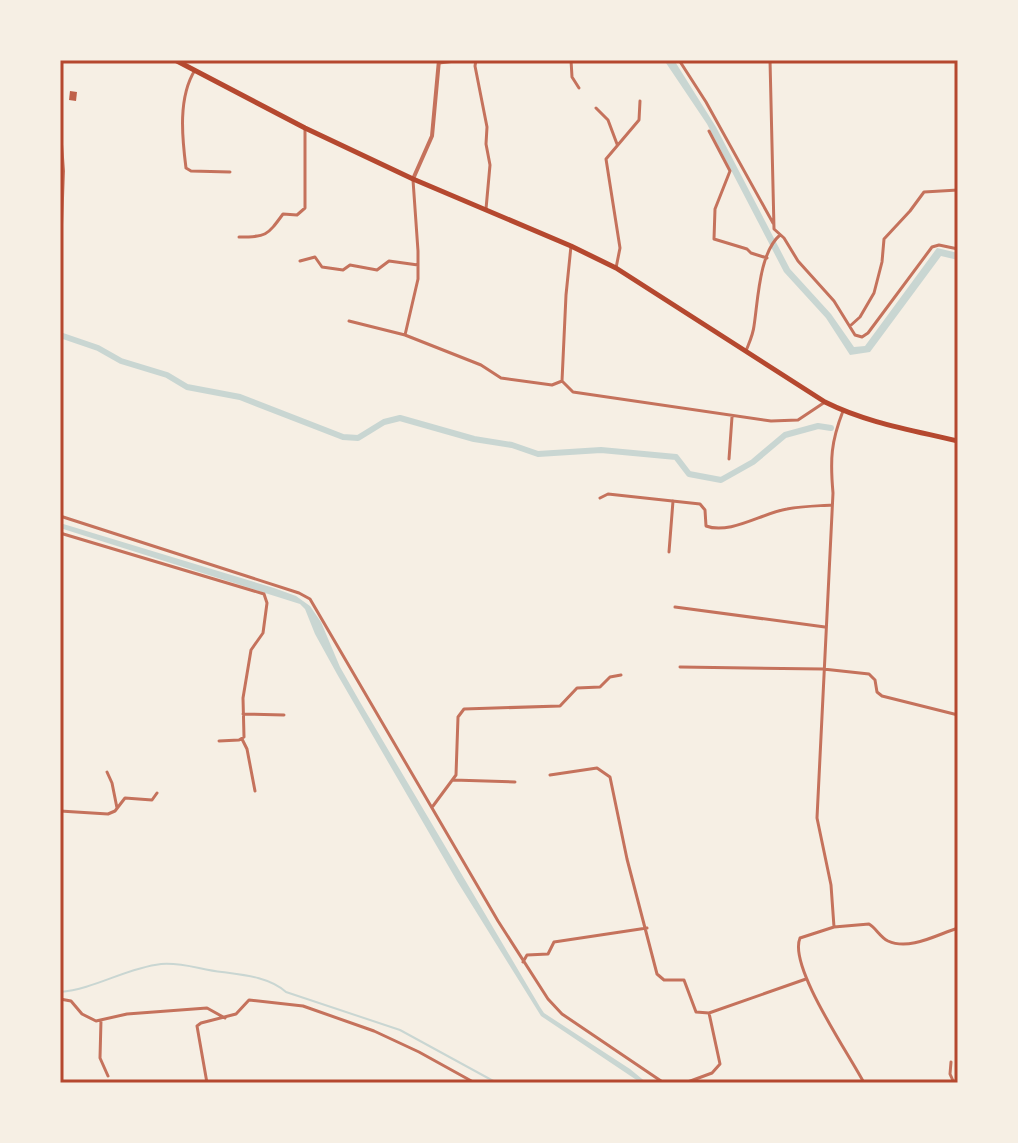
<svg xmlns="http://www.w3.org/2000/svg" width="1018" height="1143" font-family="'DM Sans',sans-serif">
<style>
.water{fill:#c9d6d2}
.lines{fill:none;stroke-linecap:round;stroke-linejoin:round}
.stream{stroke:#c9d6d2;stroke-width:2}
.canal{stroke:#c9d6d2;stroke-width:6}
.building{fill:#bf614a}
.minor{stroke:#c5725c;stroke-width:3}
.tertiary{stroke:#c5725c;stroke-width:4}
.primary{stroke:#b5482f;stroke-width:5}
.neatline{fill:none;stroke:#b5482f;stroke-width:3}
</style>
<rect width="100%" height="100%" fill="#f6efe4"/>
<!-- water -->
<path class="water" d="M 664,60 L 674,60 L 716,127 L 790,269 L 831,314 L 854,347 L 865,346 L 937,248 L 958,253 L 958,260 L 941,256 L 870,352 L 850,355 L 826,318 L 784,272 L 707,124 Z
M 60,523 L 274,588 L 296,596 L 310,606 L 321,622 L 340,667 L 360,702 L 540,1007 L 544,1013 L 630,1069 L 647,1083 L 641,1083 L 541,1016 L 457,881 L 337,674 L 315,634 L 305,609 L 300,604 L 60,528 Z"/>
<g class="lines">
<!-- stream -->
<path class="stream" d="M 60,992 C 95,989 126,968 161,964 C 183,962 201,970 222,972 C 244,975 269,977 286,992 L 400,1030 L 497,1083
M 520,1083 L 533,1083"/>
<!-- canal -->
<path class="canal" d="M 60,335 L 98,348 L 121,361 L 167,375 L 187,387 L 240,397 L 343,437 L 358,438 L 384,422 L 400,418 L 474,439 L 512,445 L 538,454 L 601,450 L 676,457 L 689,474 L 721,480 L 753,462 L 785,435 L 818,426 L 831,428"/>
</g>
<!-- building -->
<path class="building" d="M 70,91 L 77,92 L 76,101 L 69,100 Z"/>
<g class="lines">
<!-- minor -->
<path class="minor" d="M 476,60 L 475,66 L 487,127 L 486,144 L 490,165 L 486,209
M 571,60 L 572,77 L 579,88
M 679,60 L 706,102 L 773,223
M 770,60 L 774,229 L 784,238 L 798,261 L 834,301 L 855,335 L 862,337 L 868,333 L 932,247 L 939,245 L 958,249
M 439,63 L 463,60
M 195,70 C 178,97 182,137 186,168 L 191,171 L 230,172
M 596,108 L 608,120 L 617,144
M 709,131 L 730,171 L 715,209 L 714,239 L 747,249 L 751,253 L 767,258
M 239,237 C 266,237 267,236 283,214 L 297,215 L 305,208 L 305,128
M 300,261 L 315,257 L 322,267 L 343,270 L 350,265 L 377,270 L 389,261 L 418,265
M 616,268 L 620,248 L 606,159 L 639,120 L 640,101
M 349,321 L 405,335 L 481,365 L 501,378 L 552,385 L 562,381
M 850,326 L 860,317 L 874,293 L 882,262 L 884,239 L 910,211 L 924,192 L 958,190
M 405,335 L 418,279 L 418,251 L 413,180
M 746,351 C 749,343 753,335 754,326 C 758,301 759,253 780,235
M 562,381 L 573,392 L 771,421 L 798,420 L 825,402
M 562,381 L 566,295 L 571,246
M 729,459 L 732,417
M 600,498 L 608,494 L 700,504 L 705,510 L 706,526 C 730,535 762,513 787,509 C 802,506 817,506 832,505
M 60,516 L 299,593 L 310,599 L 498,921 L 548,999 L 562,1014 L 664,1083
M 60,533 L 264,594 L 267,603 L 263,633 L 251,650 L 243,698 L 244,737 L 239,740 L 219,741
M 669,552 L 673,501
M 675,607 L 825,627
M 680,667 L 823,669 L 869,674 L 875,680 L 877,692 L 882,696 L 958,715
M 243,714 L 284,715
M 242,739 L 247,749 L 255,791
M 107,772 L 112,783 L 117,808
M 550,775 L 597,768 L 610,777 L 627,859 L 657,974 L 664,980 L 684,980 L 696,1012 L 709,1013 L 806,979
M 453,780 L 515,782
M 433,806 L 456,775 L 458,717 L 464,709 L 560,706 L 577,688 L 600,687 L 610,677 L 621,675
M 60,811 L 108,814 L 115,811 L 125,798 L 152,800 L 157,793
M 834,927 L 831,885 L 817,818 L 833,493 C 830,459 831,442 843,411
M 523,962 L 527,955 L 548,954 L 554,942 L 647,928
M 60,999 L 71,1001 L 82,1014 L 96,1021 L 127,1014 L 207,1008 L 225,1018
M 101,1020 L 100,1058 L 108,1076
M 951,1062 L 950,1074 L 954,1083
M 207,1083 L 197,1026 L 201,1023 L 236,1014 L 249,1000 L 303,1006 L 374,1031 L 419,1052 L 475,1083
M 685,1083 L 712,1073 L 720,1064 L 709,1013
M 864,1083 C 849,1054 788,966 800,938 L 834,927 L 869,924 C 876,928 880,937 888,941 C 910,951 938,934 958,928"/>
<!-- tertiary -->
<path class="tertiary" d="M 60,131 L 63,171 L 60,251
M 413,179 L 432,136 L 439,60"/>
<!-- primary -->
<path class="primary" d="M 175,60 L 305,128 L 413,179 L 571,246 L 616,268 L 825,402 C 867,423 912,430 958,441"/>
</g>
<!-- border -->
<rect width="1018" height="1143" fill="none" stroke="#f6efe4" stroke-width="124"/>
<rect x="62" y="62" width="894" height="1019" class="neatline"/>
</svg>
